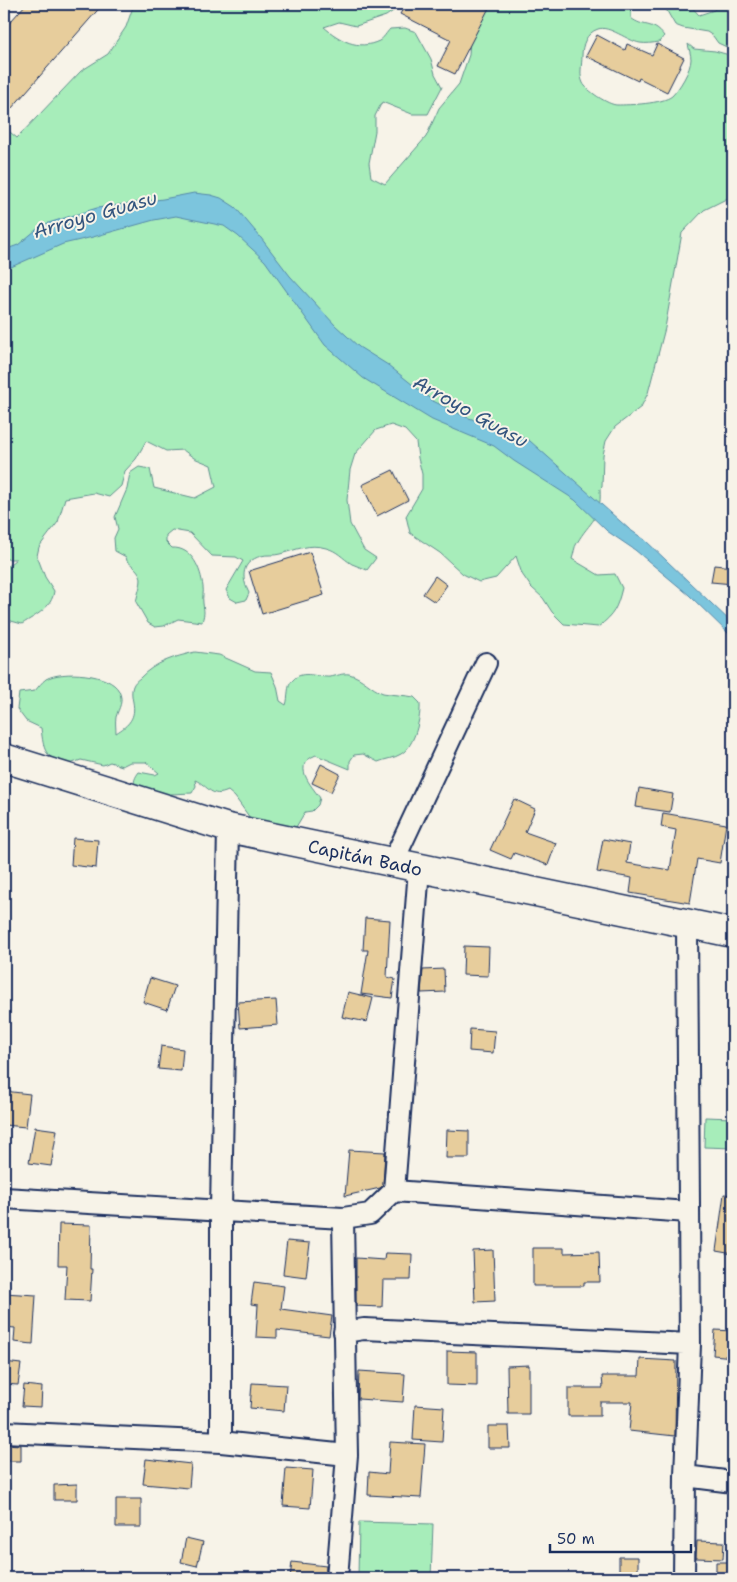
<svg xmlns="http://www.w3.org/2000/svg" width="737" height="1582" font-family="'Shantell Sans',sans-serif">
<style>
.green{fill:#a7edba;stroke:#618e8c}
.water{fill:#7cc5dd;stroke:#5589aa}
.building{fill:#e7cd9c;stroke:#1b2f5e}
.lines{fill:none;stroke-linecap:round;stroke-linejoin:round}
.street-casing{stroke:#1b2f5e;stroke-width:24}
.secondary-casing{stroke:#1b2f5e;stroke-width:31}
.street{stroke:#f7f3e8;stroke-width:20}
.secondary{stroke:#f7f3e8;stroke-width:28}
.labels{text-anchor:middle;stroke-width:4;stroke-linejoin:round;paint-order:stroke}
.street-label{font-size:18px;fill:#1b2f5e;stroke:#f7f3e8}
.water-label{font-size:19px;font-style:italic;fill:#33547e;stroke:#f7f3e8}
</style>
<rect width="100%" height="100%" fill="#f7f3e8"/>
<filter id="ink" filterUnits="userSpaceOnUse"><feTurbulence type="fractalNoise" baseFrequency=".02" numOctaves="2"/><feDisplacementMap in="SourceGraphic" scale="10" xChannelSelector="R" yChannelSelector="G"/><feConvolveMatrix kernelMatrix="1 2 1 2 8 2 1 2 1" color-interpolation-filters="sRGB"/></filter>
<g filter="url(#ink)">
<!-- green -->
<path class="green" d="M 134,4 L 400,4 L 399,7 L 386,16 L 356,26 L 339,22 L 324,27 C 339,40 358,51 379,41 C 383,39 387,32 390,29 L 405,28 L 416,32 L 431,59 L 435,74 L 442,87 L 428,114 L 412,114 L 382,102 L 375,116 L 375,131 L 369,163 L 371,177 L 385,184 L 426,137 L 439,108 L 459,84 L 469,55 L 470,38 L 483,9 L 487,4 L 647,4 L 637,5 L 631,11 L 631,18 C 643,28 653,21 664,36 L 659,42 C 653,43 646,44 640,43 C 628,41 609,25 598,29 C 586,33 582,45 582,56 C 582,65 579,75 583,83 C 586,90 608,105 617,105 C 629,105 662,104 672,96 C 679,89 691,70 691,59 C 691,55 689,49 688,44 L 694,49 L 715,51 L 733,56 L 733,191 L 730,197 L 704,210 L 682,233 L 665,328 L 648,393 L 641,407 L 615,427 L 606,441 L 603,455 L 602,487 L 600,489 C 602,520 590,520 577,543 C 574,547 574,554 572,559 L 599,575 L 615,574 L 622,588 C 617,608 614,615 598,627 L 564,624 L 552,612 L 543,598 L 531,587 L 522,574 L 516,556 L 496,578 L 479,582 L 463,574 L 440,553 L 410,533 L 406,516 L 422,489 L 422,474 L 418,458 L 416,442 L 405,430 L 391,425 L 376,430 L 355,454 L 350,470 L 347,500 L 350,524 L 364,550 L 376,558 L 367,570 C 362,568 357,566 352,564 C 342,558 338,551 326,548 C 309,543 296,550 280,554 C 274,556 267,554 261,556 C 241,562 241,577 249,593 L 246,600 L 237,602 L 230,598 L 226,590 L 243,561 L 236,557 L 212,556 L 190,533 L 172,530 L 166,535 L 166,542 L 172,548 C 192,547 201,569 203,587 C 204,592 202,597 203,603 C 204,613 205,611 202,622 L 178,619 L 164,626 L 155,627 L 148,623 L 136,602 C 141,579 147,577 127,561 L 126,557 L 115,551 L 114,538 L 118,529 L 115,517 L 127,489 L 130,473 L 139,467 L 150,469 L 154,488 L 195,498 L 216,487 L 211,465 L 194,458 L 183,450 L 166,451 L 146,441 L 136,459 L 125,471 L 121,486 L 109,497 L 94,493 L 65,498 L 58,522 L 39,547 L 37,556 L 45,577 L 54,591 C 52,608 36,615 22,624 L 4,619 L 4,569 L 16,559 L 4,559 L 4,127 L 17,138 L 81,71 L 108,54 L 126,27 Z
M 663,4 L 689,4 L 699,15 L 714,10 L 721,4 L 733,4 L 733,50 L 718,43 L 713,36 L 707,32 L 683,28 L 675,25 Z
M 195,652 L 219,655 L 255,671 L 271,672 L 277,686 L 280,701 L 286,705 C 289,697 286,686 293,680 C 303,669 318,678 330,677 C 337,676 342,673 349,674 C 362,677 371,689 383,693 C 393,695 404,695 414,697 L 420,703 C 421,717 415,746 401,754 C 395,758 385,759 378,762 L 363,754 L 354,755 L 350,761 L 350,769 L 316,755 C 291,765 311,785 320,798 L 318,805 L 312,811 L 305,812 L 293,832 L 255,825 L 235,797 L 228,791 C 211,799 209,786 195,780 L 196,786 L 192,793 L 171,794 L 164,797 L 135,787 C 133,782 135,777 139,772 L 155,775 L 159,773 L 146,762 L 130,762 L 122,766 L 110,762 L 103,765 L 81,760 L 67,765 C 44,756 44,752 41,728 L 26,721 L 17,709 L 19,693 L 35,691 C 38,687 42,682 46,679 C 62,670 110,673 119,691 C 124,702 119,707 116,717 C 115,722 116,728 116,733 C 129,725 136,718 133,702 C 132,697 131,691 133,686 C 134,683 137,680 140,678 C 155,662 174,657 195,652 Z
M 705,1117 L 733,1118 L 733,1148 L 704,1147 Z
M 359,1522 L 433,1524 L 431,1578 L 358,1578 Z"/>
<!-- water -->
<path class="water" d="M 194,193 L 211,195 L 221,198 L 235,207 L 261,238 L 290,276 L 335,325 L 359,347 L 388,365 L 433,401 L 466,417 L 505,430 L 530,441 L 629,529 L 645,540 L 733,624 L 733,638 L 689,595 L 635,550 L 607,531 L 575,500 L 514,461 L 494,446 L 432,420 L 363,378 L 325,345 L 265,261 L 238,236 L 224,226 L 176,216 L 154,220 L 93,237 L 63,244 L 11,267 L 4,268 L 4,250 L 18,245 L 42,225 L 97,208 L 163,199 Z"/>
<!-- building -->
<path class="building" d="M 26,4 L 103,4 L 4,117 L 4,29 Z
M 406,4 L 491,4 L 455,74 L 438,66 L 451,40 L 400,14 Z
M 597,35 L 625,50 L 627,44 L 652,55 L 657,44 L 684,58 L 667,92 L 639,78 L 638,81 L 586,56 Z
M 393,470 L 408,500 L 377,516 L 362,485 Z
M 310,552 L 324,595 L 262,614 L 249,571 Z
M 714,565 L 733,567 L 733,584 L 711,582 Z
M 435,576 L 447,585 L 435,602 L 423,594 Z
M 321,764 L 340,774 L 331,792 L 312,783 Z
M 639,788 L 673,794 L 670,812 L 636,807 Z
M 514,799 L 535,809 L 525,832 L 556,843 L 548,865 L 514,853 L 511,859 L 490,850 Z
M 663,813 L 726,824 L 720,863 L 697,859 L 690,903 L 630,893 L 632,878 L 597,872 L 603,839 L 630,844 L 627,863 L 670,870 L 676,830 L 661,827 Z
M 73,838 L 98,840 L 96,868 L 71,865 Z
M 365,918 L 390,920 L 387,977 L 395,979 L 392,998 L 361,994 L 368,950 L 363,950 Z
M 464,946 L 489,947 L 488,976 L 463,975 Z
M 444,969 L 445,992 L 421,993 L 423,970 Z
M 150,978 L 175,986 L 167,1010 L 143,1002 Z
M 348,992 L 373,998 L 367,1022 L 342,1017 Z
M 276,1000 L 278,1025 L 240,1028 L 238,1002 Z
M 470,1029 L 495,1031 L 493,1053 L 469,1051 Z
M 161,1046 L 183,1049 L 181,1071 L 158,1069 Z
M 4,1091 L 30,1094 L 26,1127 L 4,1125 Z
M 35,1127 L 57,1130 L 51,1166 L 29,1163 Z
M 447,1130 L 469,1131 L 469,1158 L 446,1158 Z
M 349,1150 L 385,1152 L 383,1186 L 380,1188 L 345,1196 Z
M 724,1194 L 733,1195 L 733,1254 L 716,1251 Z
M 59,1224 L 91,1225 L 90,1269 L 92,1269 L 90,1301 L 65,1300 L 67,1265 L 58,1265 Z
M 287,1241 L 310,1243 L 306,1277 L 283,1274 Z
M 533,1248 L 564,1248 L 564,1253 L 599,1252 L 600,1282 L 584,1282 L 584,1286 L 533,1286 Z
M 493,1250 L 495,1301 L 475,1302 L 473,1251 Z
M 385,1253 L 412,1254 L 411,1280 L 383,1280 L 382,1307 L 356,1306 L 356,1258 L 384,1260 Z
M 254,1282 L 284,1286 L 281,1309 L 332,1316 L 329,1336 L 277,1330 L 277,1338 L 256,1337 L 258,1305 L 251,1304 Z
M 4,1293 L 36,1295 L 33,1344 L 14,1342 L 15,1328 L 4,1327 Z
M 715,1330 L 733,1331 L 733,1357 L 713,1355 Z
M 447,1351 L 477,1352 L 477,1386 L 447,1385 Z
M 640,1359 L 676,1361 L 675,1436 L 629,1431 L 632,1402 L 600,1402 L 600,1416 L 568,1416 L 568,1388 L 603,1388 L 602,1376 L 639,1376 Z
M 4,1362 L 21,1364 L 18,1385 L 4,1384 Z
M 529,1365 L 529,1414 L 508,1414 L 507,1366 Z
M 359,1371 L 405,1374 L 403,1402 L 358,1399 Z
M 252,1383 L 286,1385 L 284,1411 L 250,1408 Z
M 24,1385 L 42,1387 L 41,1407 L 22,1406 Z
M 415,1405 L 444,1407 L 442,1442 L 413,1440 Z
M 488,1426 L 509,1426 L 510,1448 L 488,1448 Z
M 390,1442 L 425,1444 L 421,1498 L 368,1495 L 369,1472 L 388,1474 Z
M 4,1444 L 21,1445 L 21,1461 L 4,1461 Z
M 146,1459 L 191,1464 L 189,1488 L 143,1484 Z
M 286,1468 L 313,1470 L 310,1508 L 283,1506 Z
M 77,1484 L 77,1500 L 54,1500 L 54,1485 Z
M 116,1499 L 141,1499 L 141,1527 L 116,1527 Z
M 186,1538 L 203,1542 L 197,1566 L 181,1562 Z
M 697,1541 L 724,1542 L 723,1559 L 696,1558 Z
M 619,1557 L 638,1557 L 638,1578 L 619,1578 Z
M 292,1562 L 326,1566 L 325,1578 L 290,1578 Z
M 716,1562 L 733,1562 L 733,1578 L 716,1578 Z"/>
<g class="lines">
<defs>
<path id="street" d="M 392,864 L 486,663
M 394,1191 L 688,1212
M 4,1198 L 343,1218 L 370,1214 L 394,1191 L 419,869
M 344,1332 L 364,1329 L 690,1344
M 4,1432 L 221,1442 L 347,1455
M 221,1442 L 221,1210 L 228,828
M 685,1476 L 733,1482
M 337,1578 L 347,1455 L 343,1218
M 684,1578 L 685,1476 L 690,1344 L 687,924"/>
<path id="secondary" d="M 4,758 L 228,828 L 733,933"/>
</defs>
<!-- street casing -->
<use href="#street" class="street-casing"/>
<!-- secondary casing -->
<use href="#secondary" class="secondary-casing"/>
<!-- street -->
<use href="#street" class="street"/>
<!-- secondary -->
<use href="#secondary" class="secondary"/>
</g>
</g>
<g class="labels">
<!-- street labels -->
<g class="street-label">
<text transform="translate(365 858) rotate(12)" y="6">Capitán Bado</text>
</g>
<!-- water labels -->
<g class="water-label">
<text transform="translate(95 214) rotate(-16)" y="7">Arroyo Guasu</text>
<text transform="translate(471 411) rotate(29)" y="7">Arroyo Guasu</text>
</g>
</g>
<!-- margin -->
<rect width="737" height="1582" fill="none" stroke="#f7f3e8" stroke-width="20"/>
<rect x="10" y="10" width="717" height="1562" fill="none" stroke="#1b2f5e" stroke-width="2" filter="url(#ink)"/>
<!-- scale -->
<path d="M550 1544v8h141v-8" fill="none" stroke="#1b2f5e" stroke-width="2.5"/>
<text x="557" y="1544" font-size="15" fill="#1b2f5e" stroke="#f7f3e8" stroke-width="4" paint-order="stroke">50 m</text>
</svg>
